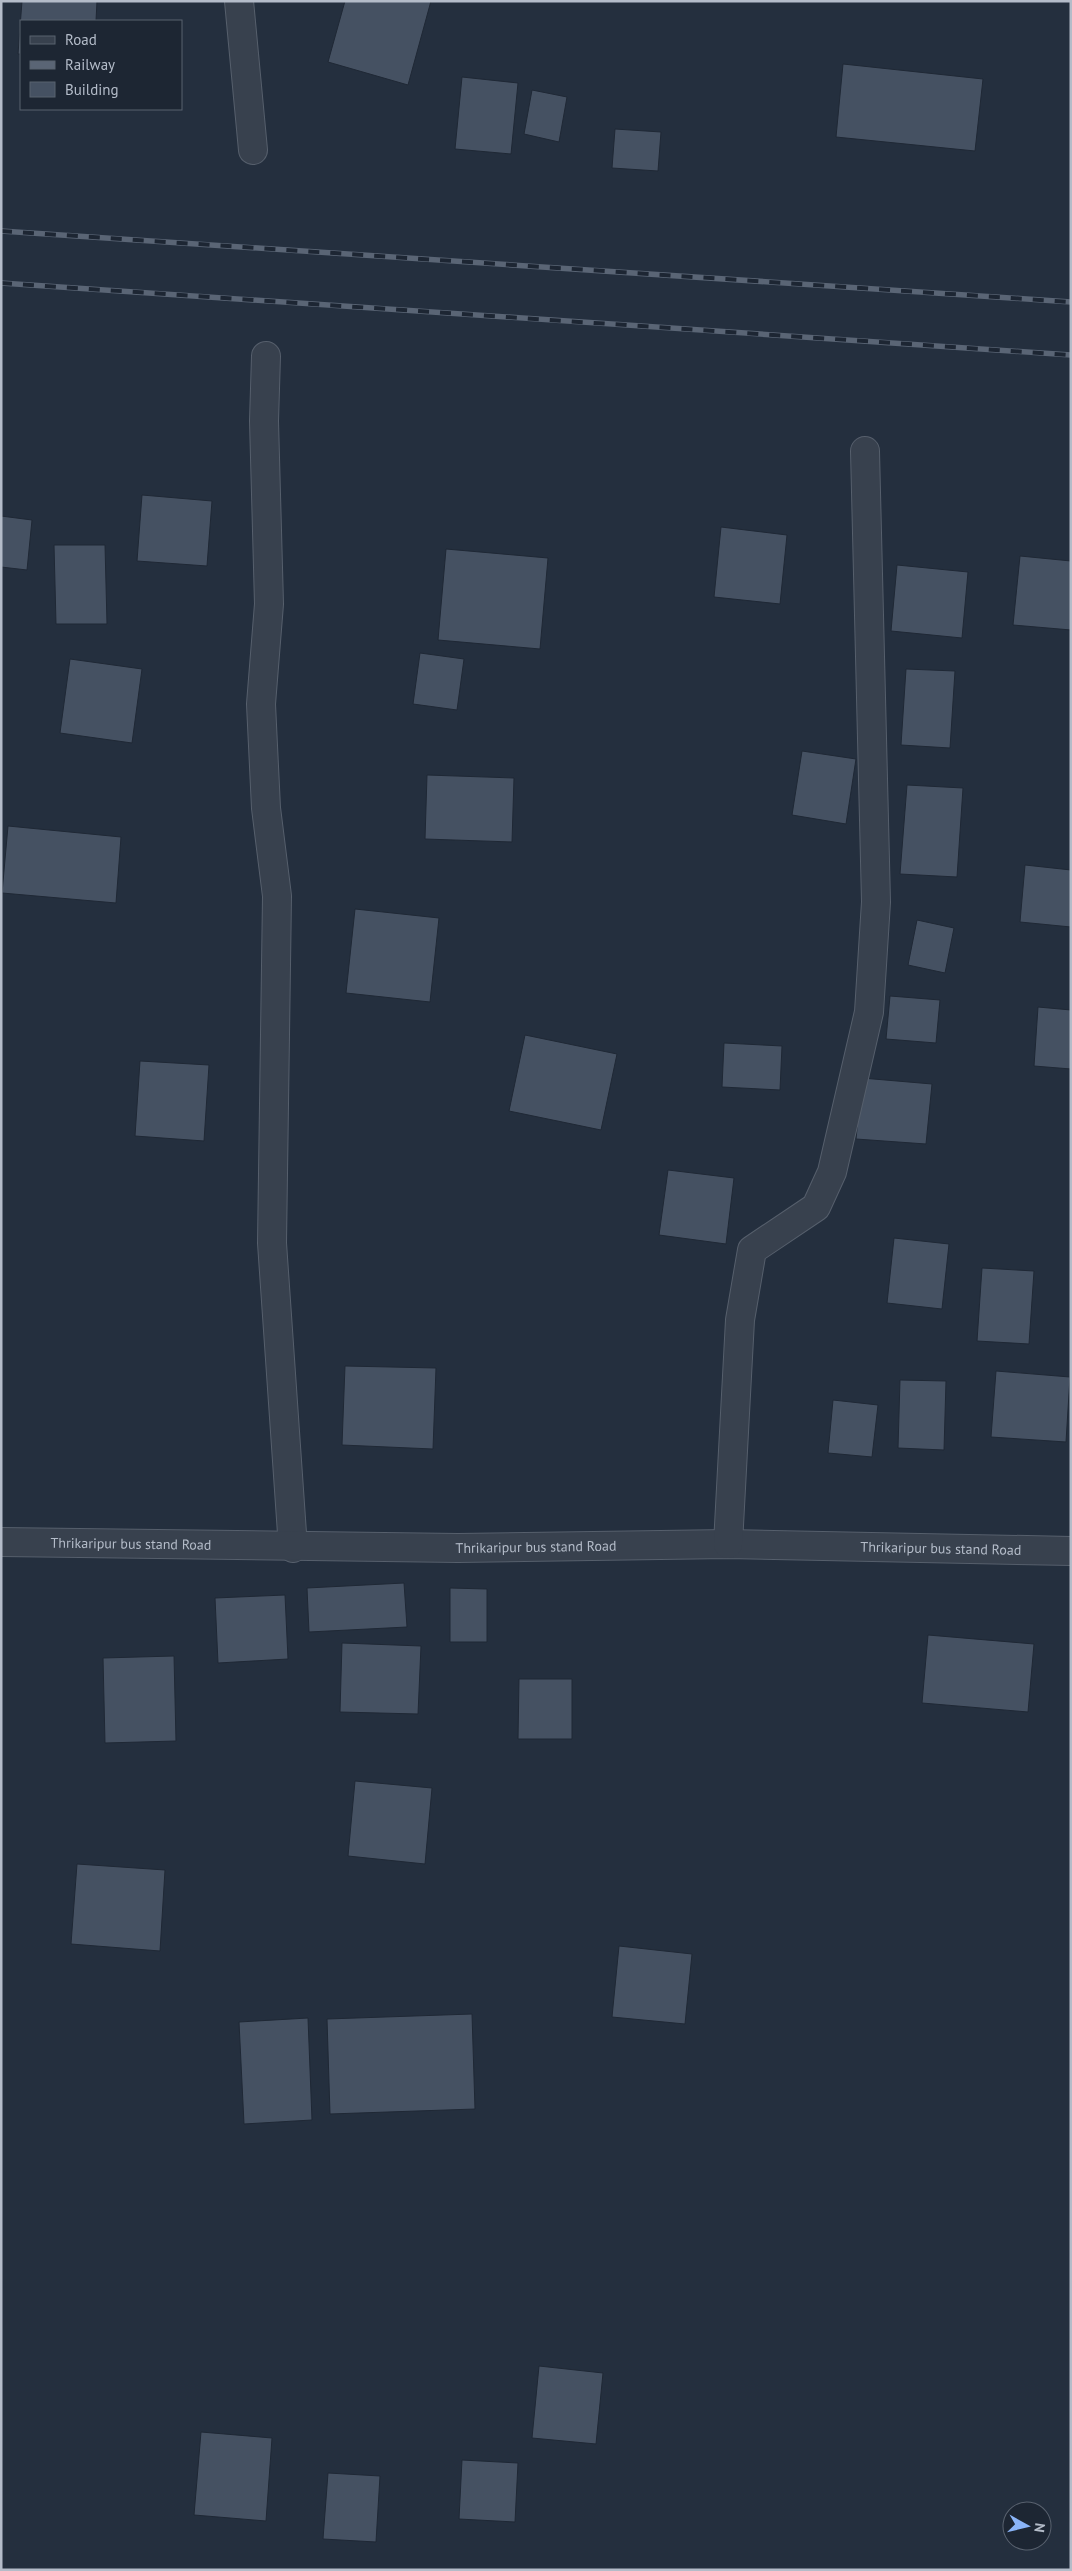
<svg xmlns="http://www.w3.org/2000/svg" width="1072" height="2571" font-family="'PT Sans',sans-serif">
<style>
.building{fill:#455162;stroke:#1f2835}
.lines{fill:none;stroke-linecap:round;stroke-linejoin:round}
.street-casing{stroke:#565f6c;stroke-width:30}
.street{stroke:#38414e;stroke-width:28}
.rail-casing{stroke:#5a6575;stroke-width:5.5}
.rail{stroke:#1d2633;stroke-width:4;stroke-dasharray:11;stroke-linecap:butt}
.labels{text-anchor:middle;stroke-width:4;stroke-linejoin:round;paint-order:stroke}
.street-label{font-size:14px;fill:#b4bcc9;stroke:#1d2633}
</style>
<rect width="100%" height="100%" fill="#242f3e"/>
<!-- building -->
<path class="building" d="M 22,1 L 97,1 L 96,21 L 21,21 L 21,54 L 18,54 Z
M 345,1 L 431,1 L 408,85 L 328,62 Z
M 843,64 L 983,79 L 975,151 L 836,137 Z
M 462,77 L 518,83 L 511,154 L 455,149 Z
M 532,90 L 567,97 L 559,142 L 524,134 Z
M 615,129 L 661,132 L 658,171 L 612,168 Z
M 142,495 L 212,501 L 207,566 L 137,561 Z
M 1,516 L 32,520 L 27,570 L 1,567 Z
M 721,527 L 787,535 L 780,604 L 714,597 Z
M 54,545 L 105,545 L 107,624 L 56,624 Z
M 446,549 L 548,558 L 540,649 L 438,640 Z
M 1020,556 L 1071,561 L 1071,630 L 1013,625 Z
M 897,565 L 968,572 L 962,638 L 891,631 Z
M 420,653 L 464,659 L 457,710 L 413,704 Z
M 70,659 L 142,669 L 132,743 L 60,733 Z
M 906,669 L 955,671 L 950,748 L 901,745 Z
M 802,751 L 856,759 L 846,824 L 792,815 Z
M 427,775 L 514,778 L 512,842 L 425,839 Z
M 907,785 L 963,788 L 957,877 L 900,874 Z
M 8,826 L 121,837 L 116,903 L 2,893 Z
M 1025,865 L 1071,870 L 1071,927 L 1020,922 Z
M 355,909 L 439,918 L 430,1002 L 346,993 Z
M 917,920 L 954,928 L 945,973 L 908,965 Z
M 890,996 L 940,1000 L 936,1043 L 886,1039 Z
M 1038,1007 L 1071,1010 L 1071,1069 L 1034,1066 Z
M 525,1035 L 617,1054 L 601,1130 L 509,1111 Z
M 724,1043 L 782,1046 L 780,1090 L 722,1087 Z
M 140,1061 L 209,1065 L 204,1141 L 135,1136 Z
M 862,1078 L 932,1084 L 926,1144 L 856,1139 Z
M 668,1170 L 734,1178 L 726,1244 L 659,1235 Z
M 894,1238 L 949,1244 L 942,1309 L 887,1303 Z
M 982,1268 L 1034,1271 L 1029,1344 L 977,1341 Z
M 345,1366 L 436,1368 L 433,1449 L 342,1445 Z
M 996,1371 L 1070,1377 L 1066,1442 L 991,1437 Z
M 900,1380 L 946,1381 L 944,1450 L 898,1448 Z
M 833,1400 L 878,1405 L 872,1457 L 828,1453 Z
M 404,1583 L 407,1627 L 309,1632 L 307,1588 Z
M 450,1588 L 487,1589 L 487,1642 L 450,1642 Z
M 285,1595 L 288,1659 L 218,1663 L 215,1598 Z
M 928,1635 L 1034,1644 L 1028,1712 L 922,1703 Z
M 342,1643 L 421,1646 L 418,1714 L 340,1712 Z
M 174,1656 L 176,1741 L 105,1743 L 103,1658 Z
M 519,1679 L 572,1679 L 572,1739 L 518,1739 Z
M 355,1781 L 432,1788 L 425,1864 L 348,1856 Z
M 77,1864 L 165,1870 L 160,1951 L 71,1944 Z
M 619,1946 L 692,1954 L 685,2024 L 612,2017 Z
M 472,2014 L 475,2109 L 330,2114 L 327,2019 Z
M 308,2018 L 312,2120 L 244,2124 L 239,2022 Z
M 539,2366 L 603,2373 L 596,2444 L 532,2438 Z
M 201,2432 L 272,2438 L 266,2521 L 194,2515 Z
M 462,2460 L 518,2463 L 515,2522 L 459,2519 Z
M 328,2473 L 380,2476 L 376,2542 L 323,2539 Z"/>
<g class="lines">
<defs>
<g id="street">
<path d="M 239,1 L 253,150"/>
<path d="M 266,356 L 264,421 L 269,604 L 261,704 L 266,808 L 277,896 L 272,1243 L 293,1548"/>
<path id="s1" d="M 1,1542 L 458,1548 L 728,1544 L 1071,1551"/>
<path d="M 728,1544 L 740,1320 L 752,1250 L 816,1207 L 832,1172 L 869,1012 L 876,902 L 865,451"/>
</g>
</defs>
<!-- street casing -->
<use href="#street" class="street-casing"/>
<!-- street -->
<use href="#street" class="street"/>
<defs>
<path id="rail" d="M 1,231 L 1071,302
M 1,283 L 1071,355"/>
</defs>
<!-- rail casing -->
<use href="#rail" class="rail-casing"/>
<!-- rail -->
<use href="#rail" class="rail"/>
</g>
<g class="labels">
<!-- street labels -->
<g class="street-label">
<text dy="5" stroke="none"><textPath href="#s1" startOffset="130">Thrikaripur bus stand Road</textPath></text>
<text dy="5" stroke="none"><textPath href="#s1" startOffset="535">Thrikaripur bus stand Road</textPath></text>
<text dy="5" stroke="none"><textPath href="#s1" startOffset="940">Thrikaripur bus stand Road</textPath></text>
</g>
</g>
<!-- border -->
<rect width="1072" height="2571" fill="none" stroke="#b4bcc9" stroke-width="5"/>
<!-- legend -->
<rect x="20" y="20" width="162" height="90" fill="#1d2633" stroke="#59626f"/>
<rect x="30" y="36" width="25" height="8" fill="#38414e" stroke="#59626f"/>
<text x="65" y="45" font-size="15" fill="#b4bcc9">Road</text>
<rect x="30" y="61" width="25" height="8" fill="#5a6575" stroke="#59626f"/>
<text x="65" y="70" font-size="15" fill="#b4bcc9">Railway</text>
<rect x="30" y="82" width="25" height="15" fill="#455162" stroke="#59626f"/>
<text x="65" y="95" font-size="15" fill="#b4bcc9">Building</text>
<!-- north arrow -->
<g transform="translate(1027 2526) rotate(98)"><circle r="24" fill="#1d2633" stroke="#59626f"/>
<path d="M0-4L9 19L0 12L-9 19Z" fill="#8ab4f8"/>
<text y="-8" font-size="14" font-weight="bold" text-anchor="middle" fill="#b4bcc9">N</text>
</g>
</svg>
